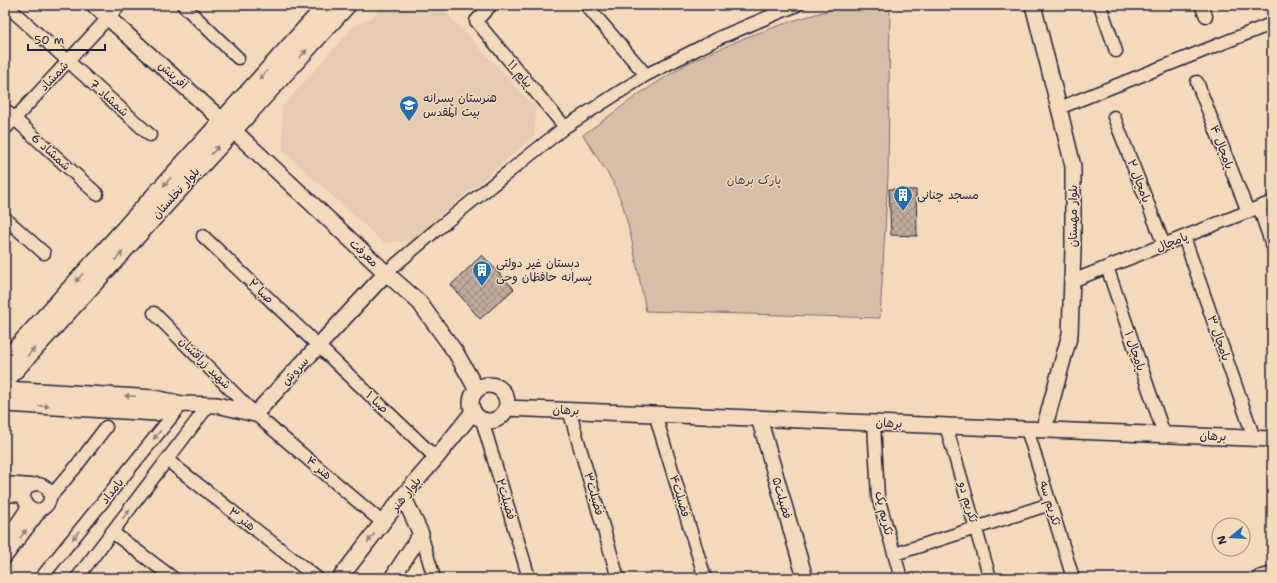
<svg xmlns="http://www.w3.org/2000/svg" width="1277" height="583" font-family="'Shantell Sans','Playpen Sans Arabic',sans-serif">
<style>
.built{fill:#e4cbb1}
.green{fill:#d6bea8;stroke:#7c7072}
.building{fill:url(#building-cross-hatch);stroke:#22223b}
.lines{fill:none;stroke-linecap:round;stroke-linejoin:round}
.minor-casing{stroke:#22223b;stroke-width:15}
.tertiary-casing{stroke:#22223b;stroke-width:18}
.secondary-casing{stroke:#22223b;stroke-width:20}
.minor{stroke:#f4d9bb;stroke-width:12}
.tertiary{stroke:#f4d9bb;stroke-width:15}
.secondary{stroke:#f4d9bb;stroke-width:17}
.oneway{fill:#8b7e7b}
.labels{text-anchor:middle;stroke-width:3;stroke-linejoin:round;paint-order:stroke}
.street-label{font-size:12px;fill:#22223b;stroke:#f4d9bb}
.poi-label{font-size:12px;fill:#22223b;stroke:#f4d9bb;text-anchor:start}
.park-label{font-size:12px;fill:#464151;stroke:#f4d9bb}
</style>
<defs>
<pattern id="building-cross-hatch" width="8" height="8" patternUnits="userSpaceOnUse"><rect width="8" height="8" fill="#c0ab9b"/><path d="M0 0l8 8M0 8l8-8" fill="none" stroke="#9c8b80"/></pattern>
</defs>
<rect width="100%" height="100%" fill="#f4d9bb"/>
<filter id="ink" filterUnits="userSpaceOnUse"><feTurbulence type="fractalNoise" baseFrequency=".025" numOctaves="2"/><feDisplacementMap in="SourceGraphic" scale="8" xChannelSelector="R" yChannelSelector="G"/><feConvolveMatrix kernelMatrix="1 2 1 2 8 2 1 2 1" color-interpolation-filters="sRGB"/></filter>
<g filter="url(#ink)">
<!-- built -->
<path class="built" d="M 383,5 L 439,5 L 536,108 L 534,136 L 412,240 L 384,243 L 283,151 L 282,107 L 355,25 L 373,17 Z"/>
<!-- green -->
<path class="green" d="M 847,5 L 890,5 L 888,176 L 880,318 L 646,311 L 631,237 L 623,206 L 613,182 L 583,135 L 639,94 L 688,63 L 747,37 L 792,21 Z"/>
<!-- building -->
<path class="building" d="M 889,189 L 916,190 L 917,236 L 891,235 Z
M 482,255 L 514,289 L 480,319 L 451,285 Z"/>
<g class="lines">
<defs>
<path id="minor" d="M 6,5 L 150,135
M 183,5 L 238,58
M 491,5 L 476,21 L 565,127
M 586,5 L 646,75
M 1100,5 L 1116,51
M 1201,5 L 1206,16
M 1197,82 L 1248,212
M 1059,108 L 1271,24
M 5,110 L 97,194
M 1114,117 L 1164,245
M 5,129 L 120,5
M 1259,207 L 1272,245
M 5,218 L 44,253
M 203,236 L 436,458
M 1184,237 L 1254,438
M 1107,267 L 1164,434
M 386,273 L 436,230 L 565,127 L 646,75 L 721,37 L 797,5
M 1072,281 L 1272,202
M 154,313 L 255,414 L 383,523
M 569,410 L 618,578
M 655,414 L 705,578
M 482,420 L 529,578
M 874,423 L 878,497 L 901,578
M 946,426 L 990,578
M 1027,429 L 1073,578
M 167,460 L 317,578
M 5,483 L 31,485
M24 497a13 13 0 1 1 26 0a13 13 0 1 1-26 0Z
M 5,495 L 24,496
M 50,497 L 75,468 L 106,427
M 112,532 L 173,578
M 421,534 L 434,578
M 5,540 L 28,507
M 895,554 L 1050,504
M 5,558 L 41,510
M 41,578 L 182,404
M 77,578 L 208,406"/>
<path id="tertiary" d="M 94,5 L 233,130 L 386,273 L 419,302 L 456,353 L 477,390
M 1033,5 L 1059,108 L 1073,166 L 1073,250 L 1070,334 L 1044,429
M471 403a18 18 0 1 1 36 0a18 18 0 1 1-36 0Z
M 5,389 L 155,398 L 182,404 L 217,405 L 255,414 L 386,273
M 5,404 L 156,413 L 182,404
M 506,408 L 1272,439
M 759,418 L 805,578
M 340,578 L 403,496 L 436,458 L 473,412
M 392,578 L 421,534 L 403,496
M 1260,578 L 1272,575"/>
<path id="secondary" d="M 5,361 L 327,5
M 5,381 L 347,5"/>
</defs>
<!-- minor casing -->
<use href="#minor" class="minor-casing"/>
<!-- tertiary casing -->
<use href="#tertiary" class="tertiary-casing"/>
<!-- secondary casing -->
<use href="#secondary" class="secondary-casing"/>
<!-- minor -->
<use href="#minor" class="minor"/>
<!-- tertiary -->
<use href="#tertiary" class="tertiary"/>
<!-- secondary -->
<use href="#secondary" class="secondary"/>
</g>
<!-- one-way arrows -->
<defs><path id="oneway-solid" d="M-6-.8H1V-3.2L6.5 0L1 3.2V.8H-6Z"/></defs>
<g class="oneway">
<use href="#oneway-solid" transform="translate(303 54) rotate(-48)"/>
<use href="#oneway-solid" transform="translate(263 75) rotate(132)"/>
<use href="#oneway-solid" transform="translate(215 150) rotate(-48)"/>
<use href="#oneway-solid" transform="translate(167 182) rotate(132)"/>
<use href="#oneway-solid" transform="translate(119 256) rotate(-48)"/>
<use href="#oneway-solid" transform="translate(79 278) rotate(132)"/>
<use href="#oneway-solid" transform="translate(31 352) rotate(-48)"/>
<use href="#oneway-solid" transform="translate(130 396) rotate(-177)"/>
<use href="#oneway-solid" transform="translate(44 406) rotate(3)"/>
<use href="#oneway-solid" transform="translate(157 435) rotate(129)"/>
<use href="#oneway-solid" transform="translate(126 514) rotate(-53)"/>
<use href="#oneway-solid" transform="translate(23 534) rotate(-54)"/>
<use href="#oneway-solid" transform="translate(76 535) rotate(129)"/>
<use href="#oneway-solid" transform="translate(371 538) rotate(127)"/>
</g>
</g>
<!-- icons -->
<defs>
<symbol id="school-pin" viewBox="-11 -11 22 30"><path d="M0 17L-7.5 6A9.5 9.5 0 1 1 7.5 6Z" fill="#1f6fb2" stroke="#f4d9bb"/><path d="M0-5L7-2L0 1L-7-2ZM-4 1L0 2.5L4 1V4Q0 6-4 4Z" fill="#fff"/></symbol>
<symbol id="building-pin" viewBox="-11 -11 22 30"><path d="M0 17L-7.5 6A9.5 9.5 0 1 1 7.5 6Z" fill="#1f6fb2" stroke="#f4d9bb"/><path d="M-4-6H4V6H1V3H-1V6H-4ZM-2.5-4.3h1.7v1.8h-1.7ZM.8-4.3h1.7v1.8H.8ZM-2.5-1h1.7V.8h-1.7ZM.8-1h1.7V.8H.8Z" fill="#fff"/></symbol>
</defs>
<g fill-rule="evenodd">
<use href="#school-pin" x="398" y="94" width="22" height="30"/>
<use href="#building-pin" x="892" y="184" width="22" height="30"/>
<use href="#building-pin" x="471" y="259" width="22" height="30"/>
</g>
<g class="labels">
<!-- street labels -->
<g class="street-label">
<text transform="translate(520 74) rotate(50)" y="4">پیام ۱۱</text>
<text transform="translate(173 75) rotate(42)" y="4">آفرینش</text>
<text transform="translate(54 76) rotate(-47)" y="4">شمشاد</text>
<text transform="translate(109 98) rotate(42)" y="4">شمشاد 7</text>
<text transform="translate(1222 147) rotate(69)" y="4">پامچال ۴</text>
<text transform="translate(51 152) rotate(42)" y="4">شمشاد 6</text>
<text transform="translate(1139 181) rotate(69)" y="4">پامچال ۲</text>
<text transform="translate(176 193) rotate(-48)" y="4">بلوار نخلستان</text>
<text transform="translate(1073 216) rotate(-90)" y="4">بلوار مهستان</text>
<text transform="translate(1172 242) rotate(-22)" y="4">پامچال</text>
<text transform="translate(364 253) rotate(43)" y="4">معرفت</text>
<text transform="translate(261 291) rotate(43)" y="4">صبا ۲</text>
<text transform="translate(1219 338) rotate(71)" y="4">پامچال ۳</text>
<text transform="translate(1135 351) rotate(71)" y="4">پامچال ۱</text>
<text transform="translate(205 363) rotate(45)" y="4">شهید زرافشان</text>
<text transform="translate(295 371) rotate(-47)" y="4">سروش</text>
<text transform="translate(377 402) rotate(43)" y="4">صبا ۱</text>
<text transform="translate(566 410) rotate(2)" y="4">برهان</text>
<text transform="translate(889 423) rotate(2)" y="4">برهان</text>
<text transform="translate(1213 436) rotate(2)" y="4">برهان</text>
<text transform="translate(319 468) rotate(40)" y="4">هنر ۴</text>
<text transform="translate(112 491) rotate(-51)" y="4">بامداد</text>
<text transform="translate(406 494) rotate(-51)" y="4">بلوار هنر</text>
<text transform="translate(594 494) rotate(74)" y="4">فضیلت۳</text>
<text transform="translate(680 496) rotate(73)" y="4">فضیلت۴</text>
<text transform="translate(782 498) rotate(74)" y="4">فضیلت۵</text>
<text transform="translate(506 499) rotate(74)" y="4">فضیلت۲</text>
<text transform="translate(968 502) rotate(74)" y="4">تکریم دو</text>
<text transform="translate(1050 503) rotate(73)" y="4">تکریم سه</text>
<text transform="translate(884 513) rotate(77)" y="4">تکریم یک</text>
<text transform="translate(242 519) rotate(38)" y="4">هنر ۳</text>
</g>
<!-- poi labels -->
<g class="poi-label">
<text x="423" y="102">هنرستان پسرانه<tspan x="423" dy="14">بیت المقدس</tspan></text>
<text x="917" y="199">مسجد چنانی</text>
<text x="496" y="267">دبستان غیر دولتی<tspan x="496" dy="14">پسرانه حافظان وحی</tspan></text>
</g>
<!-- park labels -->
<g class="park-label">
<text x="754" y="184">پارک برهان</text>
</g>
</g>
<!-- margin -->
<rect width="1277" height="583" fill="none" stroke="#f4d9bb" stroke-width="20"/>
<rect x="10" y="10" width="1257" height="563" fill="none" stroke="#22223b" stroke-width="1.5" filter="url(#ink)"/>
<!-- north arrow -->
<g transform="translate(1231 537) rotate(252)"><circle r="19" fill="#f4d9bb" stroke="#a09088"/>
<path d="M0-3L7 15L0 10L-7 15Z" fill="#1f6fb2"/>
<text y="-6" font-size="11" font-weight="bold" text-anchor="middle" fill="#22223b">N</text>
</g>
<!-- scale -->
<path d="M28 44v6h77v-6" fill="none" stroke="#22223b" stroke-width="2"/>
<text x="34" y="44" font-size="12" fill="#22223b" stroke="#f4d9bb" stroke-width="3" paint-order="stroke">50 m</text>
</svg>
